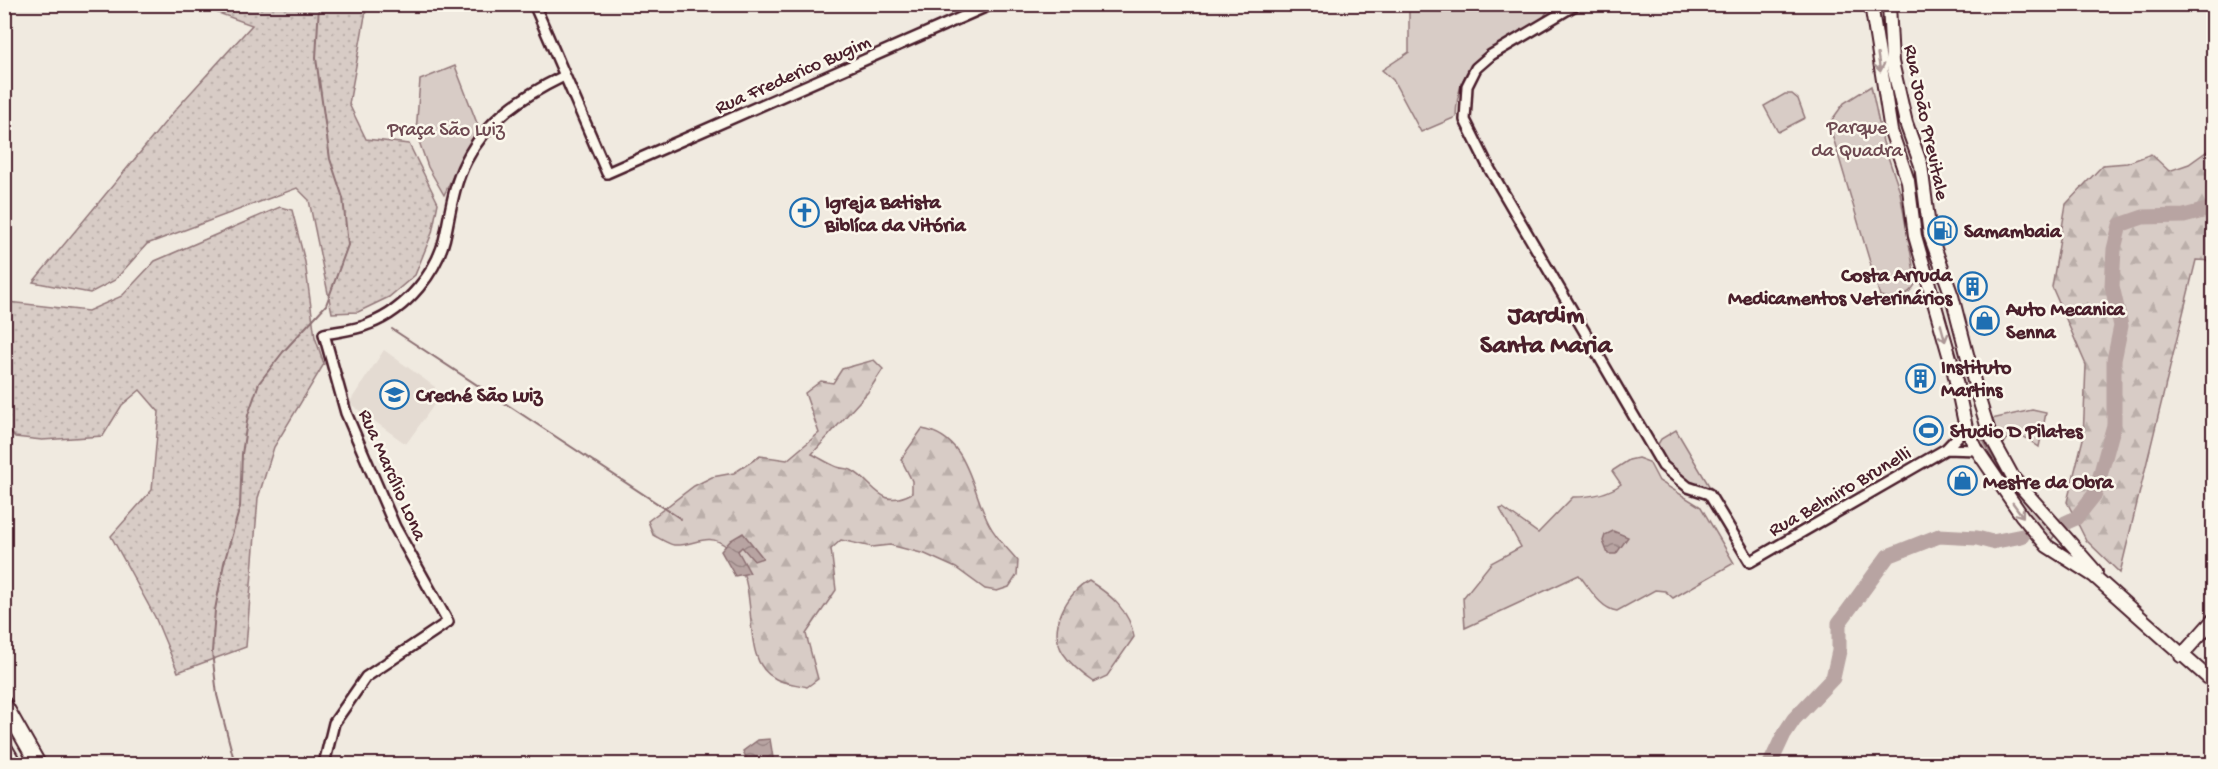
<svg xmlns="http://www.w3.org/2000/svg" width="2218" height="769" font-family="'Gochi Hand',sans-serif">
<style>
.built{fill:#e4dbd2}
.grass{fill:url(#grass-dots);stroke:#917678;stroke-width:1.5}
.forest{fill:url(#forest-firs);stroke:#917678;stroke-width:1.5}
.park{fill:#d8ccc6;stroke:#917678;stroke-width:1.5}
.water{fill:url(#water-waves);stroke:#8c6f72;stroke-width:1.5}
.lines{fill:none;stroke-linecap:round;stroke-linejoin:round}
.stream{stroke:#8c6f72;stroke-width:2}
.river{stroke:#b8a4a2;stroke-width:15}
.minor-casing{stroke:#4a1f2b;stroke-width:14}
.major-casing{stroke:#4a1f2b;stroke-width:16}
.highway-casing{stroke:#4a1f2b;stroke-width:18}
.minor{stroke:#fbf7ec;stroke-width:9}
.major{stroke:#fbf7ec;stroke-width:12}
.highway{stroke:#fbf7ec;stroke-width:14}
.oneway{stroke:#ab9695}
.labels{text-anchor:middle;stroke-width:5;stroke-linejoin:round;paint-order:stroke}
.street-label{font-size:20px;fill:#4a1f2b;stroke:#fbf7ec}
.park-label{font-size:20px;fill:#6e4a52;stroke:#fbf7ec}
.poi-label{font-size:20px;font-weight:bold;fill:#4a1f2b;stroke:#fbf7ec;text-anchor:start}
.district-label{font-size:26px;font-weight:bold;fill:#4a1f2b;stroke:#fbf7ec}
</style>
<defs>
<pattern id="grass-dots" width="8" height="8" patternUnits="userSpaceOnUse" patternTransform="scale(1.5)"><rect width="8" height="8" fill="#d8ccc6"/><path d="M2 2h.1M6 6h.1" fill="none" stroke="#bbafaa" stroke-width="1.8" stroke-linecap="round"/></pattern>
<pattern id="forest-firs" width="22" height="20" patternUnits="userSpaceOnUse" patternTransform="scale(1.5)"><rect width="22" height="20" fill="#d8ccc6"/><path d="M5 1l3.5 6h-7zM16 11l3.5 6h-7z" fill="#bbafaa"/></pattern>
<pattern id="water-waves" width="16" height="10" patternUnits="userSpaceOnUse" patternTransform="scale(1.5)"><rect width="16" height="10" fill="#b8a4a2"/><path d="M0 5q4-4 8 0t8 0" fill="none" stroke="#988584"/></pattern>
</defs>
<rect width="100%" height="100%" fill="#f0eae0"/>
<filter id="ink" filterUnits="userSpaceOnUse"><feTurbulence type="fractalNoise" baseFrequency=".0167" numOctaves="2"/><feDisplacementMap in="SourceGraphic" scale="12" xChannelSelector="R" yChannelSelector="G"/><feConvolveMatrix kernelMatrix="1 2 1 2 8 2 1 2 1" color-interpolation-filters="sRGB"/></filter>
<g filter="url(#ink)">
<!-- built -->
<path class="built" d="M 384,350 L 435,387 L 436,402 L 406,444 L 349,403 Z"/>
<!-- grass -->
<path class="grass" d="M 196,5 L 367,5 L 349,104 L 366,139 L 409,144 L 438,203 L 432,233 L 415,275 L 389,297 L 358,312 L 332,313 L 309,200 L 297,188 L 147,244 L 115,280 L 90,293 L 33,282 L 176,109 L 252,25 Z
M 280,207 L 292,210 L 305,262 L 315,337 L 324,364 L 274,447 L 258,498 L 246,647 L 178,672 L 155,617 L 111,536 L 152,490 L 159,412 L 140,390 L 122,405 L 103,436 L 42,440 L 15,437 L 5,426 L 5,306 L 8,302 L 88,311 L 122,296 L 155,261 Z
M 1980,435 L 2002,474 L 2055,535 L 2050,542 L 2009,491 L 1974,437 Z"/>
<!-- forest -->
<path class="forest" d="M 2213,147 L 2213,261 L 2196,260 L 2120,573 L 2086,540 L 2067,502 L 2083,439 L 2086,365 L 2052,287 L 2066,204 L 2103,165 L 2127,163 L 2151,154 L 2169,171 L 2189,164 Z
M 874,360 L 883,369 L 868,392 L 812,454 C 820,458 829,464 837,467 C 842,469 847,468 851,470 C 874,481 879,511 912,493 L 912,481 L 901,459 L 922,429 C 970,437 971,491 989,524 C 996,538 1008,549 1018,561 L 1017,575 L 1009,587 L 997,591 L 985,589 L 956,568 L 925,554 L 890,545 L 872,547 L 841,540 L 831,549 L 836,590 L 806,634 L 818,679 L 807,687 C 798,684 785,684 776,679 C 734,658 767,585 727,547 C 708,530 693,547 674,545 C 668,544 659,538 653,535 L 648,521 L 694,486 L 712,477 L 734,473 L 760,456 L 787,460 L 819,433 L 805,393 L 821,381 L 833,383 L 842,369 Z
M 1089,581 C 1110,594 1130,611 1134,637 L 1107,676 L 1094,682 C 1082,674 1071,665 1063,653 C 1047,628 1067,593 1089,581 Z"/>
<!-- park -->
<path class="park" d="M 1409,5 L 1550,5 C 1533,53 1458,29 1456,117 L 1421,132 L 1393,80 L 1382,70 L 1409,52 Z
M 455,66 L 480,131 L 461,159 L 444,195 L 428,167 L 416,133 L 420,80 Z
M 1871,86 L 1883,142 L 1900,192 L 1916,283 C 1909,297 1893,300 1880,296 L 1829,124 L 1844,103 Z
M 1785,94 L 1792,94 L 1798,99 L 1805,118 L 1778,132 L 1764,106 Z
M 2032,410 L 2046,413 L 2039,447 L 2020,434 L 2008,438 L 2000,446 L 1987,420 Z
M 1676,430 L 1711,489 L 1706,490 C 1680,480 1669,472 1658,444 L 1661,439 Z
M 1638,458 L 1649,462 L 1659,481 L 1701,507 L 1734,563 L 1673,598 L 1665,591 L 1655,590 L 1617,611 C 1600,609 1589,587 1579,575 L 1465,628 L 1463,598 L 1491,563 L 1521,547 L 1500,509 L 1503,508 L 1538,533 L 1573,497 C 1590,497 1607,495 1621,484 L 1612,471 L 1629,460 Z"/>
<!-- water -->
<path class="water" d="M 1613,531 L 1628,537 L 1616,554 L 1608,554 L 1603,541 L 1605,535 Z
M 743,533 L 763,558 L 754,561 L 742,547 L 738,551 L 750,573 L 735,576 L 721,551 L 731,540 Z
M 770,739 L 774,764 L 749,764 L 743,751 L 758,740 Z"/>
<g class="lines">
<!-- stream -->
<path class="stream" d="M 392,329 L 681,519
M 235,764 L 217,695 L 212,652 L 215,610 L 224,563 L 240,507 L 242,454 L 248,415 L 259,383 L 283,352 L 326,305 L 348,245 L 343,198 L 330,159 L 316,58 L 319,4"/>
<!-- river -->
<path class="river" d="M 2065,523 L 2076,518 L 2095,494 L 2114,425 L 2114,360 L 2121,326 L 2112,286 L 2114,249 L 2120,225 L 2143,217 L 2184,216 L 2214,208
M 1770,764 L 1784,734 L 1794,719 L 1833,678 L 1839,651 L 1839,623 L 1888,556 L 1939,536 L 1977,538 L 1992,542 L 2022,536"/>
<defs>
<path id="minor" d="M 534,4 L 607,173 L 992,4
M 1577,4 L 1491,55 L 1476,68 L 1467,86 L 1465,120 L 1489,168 L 1663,466 L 1688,487 L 1709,494 L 1750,562 L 1946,449 L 1966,428
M 1946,449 L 1977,450
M 324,764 L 334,723 L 366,677 L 448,622 L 395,527 L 346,413 L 324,334 C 339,331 356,330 369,324 C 406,310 439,271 446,232 C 451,208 454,184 466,161 C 487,119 523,96 564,76"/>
<path id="major" d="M 1871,4 L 1891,131 L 1908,181 L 1915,236 L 1954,372 L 1966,428 L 1977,450 L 2022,516 L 2047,546 L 2094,576 L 2214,683
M 1889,4 L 1892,62 L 1906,123 L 1921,165 L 1930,235 L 1952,296 L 1977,393 L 1990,435 L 2014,479 L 2096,572
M 2181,656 L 2214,619"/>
<path id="highway" d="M 4,704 L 38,764
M 4,747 L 14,764"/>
</defs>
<!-- minor casing -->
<use href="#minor" class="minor-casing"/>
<!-- major casing -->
<use href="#major" class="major-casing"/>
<!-- highway casing -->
<use href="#highway" class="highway-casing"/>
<!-- minor -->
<use href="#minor" class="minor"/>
<!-- major -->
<use href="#major" class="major"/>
<!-- highway -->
<use href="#highway" class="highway"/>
</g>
<!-- one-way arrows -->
<defs><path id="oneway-shaft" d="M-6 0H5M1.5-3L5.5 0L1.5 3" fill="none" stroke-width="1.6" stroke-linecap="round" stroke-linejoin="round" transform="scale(1.5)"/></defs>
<g class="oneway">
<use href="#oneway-shaft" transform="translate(1879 63) rotate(81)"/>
<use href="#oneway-shaft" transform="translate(1943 333) rotate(75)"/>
<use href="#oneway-shaft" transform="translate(2018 510) rotate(54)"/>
</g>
</g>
<!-- icons -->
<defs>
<symbol id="church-ring" viewBox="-11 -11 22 22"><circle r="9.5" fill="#fbf7ec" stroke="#1f6fb2" stroke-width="1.5"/><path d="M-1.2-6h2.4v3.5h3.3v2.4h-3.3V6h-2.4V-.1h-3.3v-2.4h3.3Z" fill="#1f6fb2"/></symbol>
<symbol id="fuel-ring" viewBox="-11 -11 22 22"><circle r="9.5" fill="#fbf7ec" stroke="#1f6fb2" stroke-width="1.5"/><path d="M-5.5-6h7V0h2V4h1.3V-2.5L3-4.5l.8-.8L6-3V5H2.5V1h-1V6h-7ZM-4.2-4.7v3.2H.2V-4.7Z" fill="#1f6fb2"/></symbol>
<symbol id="building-ring" viewBox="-11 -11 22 22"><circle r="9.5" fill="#fbf7ec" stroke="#1f6fb2" stroke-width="1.5"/><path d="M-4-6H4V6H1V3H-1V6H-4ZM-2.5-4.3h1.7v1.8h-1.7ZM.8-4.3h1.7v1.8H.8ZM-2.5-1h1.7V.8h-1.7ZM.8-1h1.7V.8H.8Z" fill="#1f6fb2"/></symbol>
<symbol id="shop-ring" viewBox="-11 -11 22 22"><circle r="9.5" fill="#fbf7ec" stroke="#1f6fb2" stroke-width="1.5"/><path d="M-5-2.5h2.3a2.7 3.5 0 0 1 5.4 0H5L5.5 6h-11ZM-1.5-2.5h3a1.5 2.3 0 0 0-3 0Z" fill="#1f6fb2"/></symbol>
<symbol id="school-ring" viewBox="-11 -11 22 22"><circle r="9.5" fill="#fbf7ec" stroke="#1f6fb2" stroke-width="1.5"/><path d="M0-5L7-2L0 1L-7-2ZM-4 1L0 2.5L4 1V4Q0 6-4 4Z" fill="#1f6fb2"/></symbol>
<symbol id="stadium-ring" viewBox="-11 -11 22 22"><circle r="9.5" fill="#fbf7ec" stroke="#1f6fb2" stroke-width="1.5"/><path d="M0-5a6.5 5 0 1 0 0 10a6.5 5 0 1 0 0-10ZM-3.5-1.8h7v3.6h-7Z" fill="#1f6fb2"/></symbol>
</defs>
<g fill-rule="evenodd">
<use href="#church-ring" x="788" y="196" width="33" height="33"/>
<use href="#fuel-ring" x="1926" y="214" width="33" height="33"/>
<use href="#building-ring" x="1956" y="270" width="33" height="33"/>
<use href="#shop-ring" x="1968" y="304" width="33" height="33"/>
<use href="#building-ring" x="1904" y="362" width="33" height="33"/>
<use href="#school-ring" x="378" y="378" width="33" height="33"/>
<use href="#stadium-ring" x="1912" y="414" width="33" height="33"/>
<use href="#shop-ring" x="1946" y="464" width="33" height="33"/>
</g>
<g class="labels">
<!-- street labels -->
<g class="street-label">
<text transform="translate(792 73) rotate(-24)" y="7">Rua Frederico Bugim</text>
<text transform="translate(1928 122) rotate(78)" y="7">Rua João Previtale</text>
<text transform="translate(394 474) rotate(66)" y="7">Rua Marcílio Lona</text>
<text transform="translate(1839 490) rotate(-30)" y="7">Rua Belmiro Brunelli</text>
</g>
<!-- park labels -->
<g class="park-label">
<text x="1857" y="133">Parque<tspan x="1857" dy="23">da Quadra</tspan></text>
<text x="446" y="135">Praça São Luiz</text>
</g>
<!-- poi labels -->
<g class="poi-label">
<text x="825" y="208">Igreja Batista<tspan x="825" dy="23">Biblíca da Vitória</tspan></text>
<text x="1964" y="237">Samambaia</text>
<text x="1952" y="281" text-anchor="end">Costa Arruda<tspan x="1952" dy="23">Medicamentos Veterinários</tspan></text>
<text x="2006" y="315">Auto Mecanica<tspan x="2006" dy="23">Senna</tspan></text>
<text x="1941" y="373">Instituto<tspan x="1941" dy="23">Martins</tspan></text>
<text x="416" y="401">Creché São Luiz</text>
<text x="1950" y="437">Studio D Pilates</text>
<text x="1983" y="488">Mestre da Obra</text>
</g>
<!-- district labels -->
<g class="district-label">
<text x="1546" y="322">Jardim<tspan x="1546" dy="30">Santa Maria</tspan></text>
</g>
</g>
<!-- margin -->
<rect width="2218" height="769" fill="none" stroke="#fbf7ec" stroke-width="24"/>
<rect x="12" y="12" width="2194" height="745" fill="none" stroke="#4a1f2b" stroke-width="2" filter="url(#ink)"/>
</svg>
